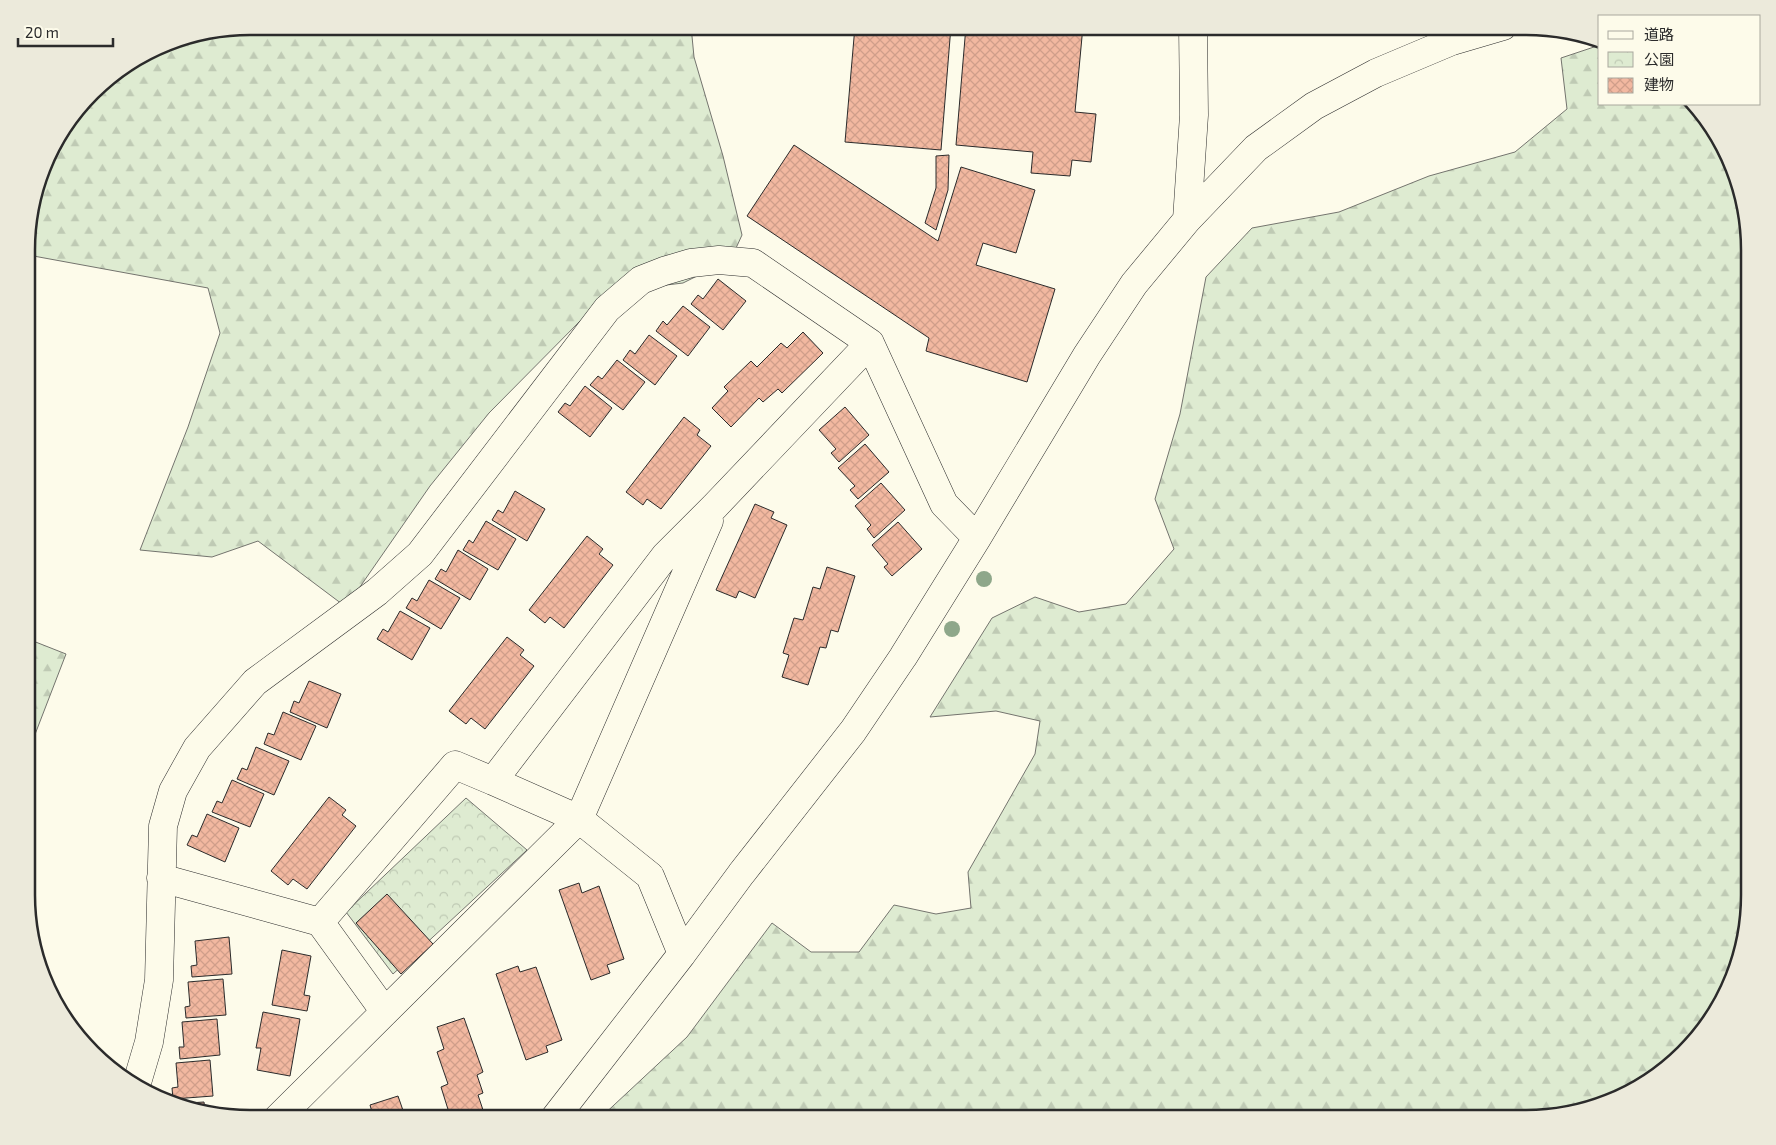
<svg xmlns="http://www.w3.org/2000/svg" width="1776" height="1145" font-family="'Exo 2','Noto Sans JP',sans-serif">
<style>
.forest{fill:url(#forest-firs);stroke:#74746e}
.park{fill:url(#park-crowns);stroke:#74746e}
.building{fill:url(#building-cross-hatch);stroke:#2b2b2b}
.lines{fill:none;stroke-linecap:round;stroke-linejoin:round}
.minor-casing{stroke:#2b2b2b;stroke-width:29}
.minor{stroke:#fdfbea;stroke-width:28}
.tree{fill:#8ea78a}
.rim{fill:none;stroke:#2b2b2b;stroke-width:2.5}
</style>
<defs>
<pattern id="forest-firs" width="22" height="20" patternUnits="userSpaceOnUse" patternTransform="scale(1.25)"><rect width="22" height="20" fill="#deebd1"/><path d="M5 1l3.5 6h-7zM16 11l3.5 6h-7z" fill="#bfcab4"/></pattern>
<pattern id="park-crowns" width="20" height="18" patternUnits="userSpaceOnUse" patternTransform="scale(1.25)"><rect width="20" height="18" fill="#deebd1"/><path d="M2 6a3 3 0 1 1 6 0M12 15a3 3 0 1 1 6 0" fill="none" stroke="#bfcab4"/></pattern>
<pattern id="building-cross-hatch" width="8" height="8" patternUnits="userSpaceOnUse" patternTransform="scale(1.25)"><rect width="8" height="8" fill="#f2b8a0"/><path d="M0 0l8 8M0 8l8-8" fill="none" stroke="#d09e8a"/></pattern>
</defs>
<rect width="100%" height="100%" fill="#fdfbea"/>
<!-- forest -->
<path class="forest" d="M 250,26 L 691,26 L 694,57 L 723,156 L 742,235 L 731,259 L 683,283 L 658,286 L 587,314 L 489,413 L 430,486 L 346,607 L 258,541 L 212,557 L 140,550 L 188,427 L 220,333 L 208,288 L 28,255 L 28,221 L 49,151 L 102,82 L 165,43 Z
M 1600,45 L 1600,104 L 1688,104 L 1720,138 L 1749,236 L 1749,909 L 1738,967 L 1712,1020 L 1638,1089 L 1540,1118 L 599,1119 L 687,1037 L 772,923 L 811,952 L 859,952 L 894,905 L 936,914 L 971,908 L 968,872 L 1035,754 L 1040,721 L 996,711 L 930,717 L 992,618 L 1035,597 L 1079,612 L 1126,604 L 1174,549 L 1155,499 L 1180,414 L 1206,277 L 1252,228 L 1339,212 L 1429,176 L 1515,152 L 1567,109 L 1561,58 Z
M 28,639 L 66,654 L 34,737 L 34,848 L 31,933 L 28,924 Z"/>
<!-- park -->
<path class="park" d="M 466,798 L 527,850 L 393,974 L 346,912 Z"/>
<!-- building -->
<path class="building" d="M 855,26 L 951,26 L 941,150 L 845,142 Z
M 966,26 L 1083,26 L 1075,112 L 1096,114 L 1091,162 L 1072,160 L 1070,176 L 1031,173 L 1033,152 L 956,145 Z
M 794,145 L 938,241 L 961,167 L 1035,190 L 1016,253 L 983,243 L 976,265 L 1055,289 L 1027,382 L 926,351 L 929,338 L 747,216 Z
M 949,155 L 948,190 L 936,230 L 925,223 L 936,188 L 936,156 Z
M 718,279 L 746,301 L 723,330 L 691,304 L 698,295 L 703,299 Z
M 683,306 L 710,327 L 688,356 L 656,331 L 663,321 L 667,325 Z
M 803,332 L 823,353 L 782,393 L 778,389 L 763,402 L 759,398 L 731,427 L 712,408 L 728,391 L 724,387 L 751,361 L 757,367 L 781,343 L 787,348 Z
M 649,335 L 677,356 L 655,385 L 623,360 L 630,350 L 635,354 Z
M 617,360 L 645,382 L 623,410 L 590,385 L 598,376 L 602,379 Z
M 585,386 L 612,408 L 590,437 L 558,412 L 565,403 L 570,406 Z
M 845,407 L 869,435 L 839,462 L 831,453 L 836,449 L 819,430 Z
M 684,417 L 700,430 L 697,435 L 711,446 L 661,509 L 647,499 L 643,505 L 626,492 Z
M 865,444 L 889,472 L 858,499 L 850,490 L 855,486 L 838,468 Z
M 881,483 L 905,510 L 874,538 L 867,529 L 871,525 L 855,506 Z
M 515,491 L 545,509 L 527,541 L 492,520 L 498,510 L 503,513 Z
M 755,504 L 774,512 L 771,518 L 787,525 L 755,598 L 739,591 L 736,598 L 716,590 Z
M 486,521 L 516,539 L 498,570 L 463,550 L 469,540 L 473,543 Z
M 898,522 L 922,549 L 892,576 L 884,567 L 888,564 L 872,545 Z
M 587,536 L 603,549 L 599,554 L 613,565 L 564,628 L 550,617 L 545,623 L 529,610 Z
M 458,550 L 488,569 L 470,600 L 435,579 L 441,569 L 446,572 Z
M 827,567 L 855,576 L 838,632 L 831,630 L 826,648 L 820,647 L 808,685 L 782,677 L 789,655 L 783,653 L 794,618 L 803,620 L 813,587 L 820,589 Z
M 429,580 L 460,598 L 441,629 L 406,608 L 412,598 L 417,601 Z
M 400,611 L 430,628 L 412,660 L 377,639 L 383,629 L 388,632 Z
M 507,637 L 524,650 L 520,655 L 534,666 L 485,729 L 471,718 L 466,724 L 449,711 Z
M 309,681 L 341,694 L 327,728 L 290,712 L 294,701 L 299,703 Z
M 283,712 L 316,726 L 301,760 L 264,744 L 268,733 L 274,735 Z
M 256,747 L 289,761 L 274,795 L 237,779 L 242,768 L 247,770 Z
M 232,780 L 264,794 L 250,827 L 212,812 L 217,801 L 222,803 Z
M 329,797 L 346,810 L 342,815 L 356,826 L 307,889 L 293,879 L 288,885 L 271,871 Z
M 207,814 L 239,828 L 225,862 L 187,845 L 192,835 L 197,837 Z
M 579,883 L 582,893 L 599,886 L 624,959 L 607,965 L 610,973 L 591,980 L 559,890 Z
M 387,894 L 433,944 L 401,974 L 356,923 Z
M 229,937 L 232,974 L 192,977 L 191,966 L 197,965 L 195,941 Z
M 282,950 L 311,956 L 304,995 L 310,996 L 307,1011 L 272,1005 Z
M 518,966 L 520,972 L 536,967 L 562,1040 L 546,1046 L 548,1052 L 526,1060 L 496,974 Z
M 223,979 L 226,1015 L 186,1018 L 185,1007 L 190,1006 L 188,982 Z
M 263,1012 L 300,1019 L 290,1076 L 257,1070 L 261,1048 L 256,1048 Z
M 464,1018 L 483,1072 L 477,1075 L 483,1093 L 478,1095 L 486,1119 L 451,1119 L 441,1087 L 448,1084 L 437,1052 L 444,1049 L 437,1027 Z
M 217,1019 L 220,1055 L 180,1059 L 179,1047 L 184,1047 L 182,1022 Z
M 210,1060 L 213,1096 L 173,1099 L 172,1088 L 178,1087 L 176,1063 Z
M 398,1096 L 406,1119 L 374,1119 L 370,1105 Z
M 204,1102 L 205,1111 L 178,1107 L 173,1104 Z"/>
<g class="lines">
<defs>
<path id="minor" d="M 1187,220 L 1194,115 L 1193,26
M 161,878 L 320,922 L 385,1012
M 320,922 L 455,765 L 493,781
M 682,954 L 650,876 L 579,819 L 493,781 L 665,556 L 715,506 L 870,343
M 136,1086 L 149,1042 L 159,980 L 163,826 L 173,791 L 197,748 L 255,682 L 377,592 L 420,554 L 607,309 L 641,280 L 664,271 L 691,263 L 719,260 L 753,263 L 870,343 L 944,504 L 977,538
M 277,1119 L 579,819 L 709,521
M 554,1119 L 682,954 L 741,874 L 853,731 L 903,657 L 977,538 L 1087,355 L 1134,284 L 1187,220 L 1256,148 L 1314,106 L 1376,73 L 1452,41 L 1503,26"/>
</defs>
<!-- minor casing -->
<use href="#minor" class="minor-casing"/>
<!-- minor -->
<use href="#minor" class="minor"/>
</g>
<!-- trees -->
<g class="tree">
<circle cx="984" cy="579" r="8"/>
<circle cx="952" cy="629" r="8"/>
</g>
<!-- crop -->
<path d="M0 0H1776V1145H0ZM250 35H1526A215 215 0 0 1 1741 250V895A215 215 0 0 1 1526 1110H250A215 215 0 0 1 35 895V250A215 215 0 0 1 250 35Z" fill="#eceadb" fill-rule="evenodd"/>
<path class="rim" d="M250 35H1526A215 215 0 0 1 1741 250V895A215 215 0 0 1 1526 1110H250A215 215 0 0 1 35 895V250A215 215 0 0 1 250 35Z"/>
<!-- legend -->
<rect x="1598" y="15" width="162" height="90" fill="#fdfbea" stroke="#a9a89e"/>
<rect x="1608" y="31" width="25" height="8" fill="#fdfbea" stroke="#a9a89e"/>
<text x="1644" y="40" font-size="15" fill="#2b2b2b">道路</text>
<rect x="1608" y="52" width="25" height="15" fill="url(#park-crowns)" stroke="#a9a89e"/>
<text x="1644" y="65" font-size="15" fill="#2b2b2b">公園</text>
<rect x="1608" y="78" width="25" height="15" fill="url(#building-cross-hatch)" stroke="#a9a89e"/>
<text x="1644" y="90" font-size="15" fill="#2b2b2b">建物</text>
<!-- scale -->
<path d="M18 38v8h95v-8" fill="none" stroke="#2b2b2b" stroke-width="2.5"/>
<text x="25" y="38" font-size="15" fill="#2b2b2b" stroke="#fdfbea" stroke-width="4" paint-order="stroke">20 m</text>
</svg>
